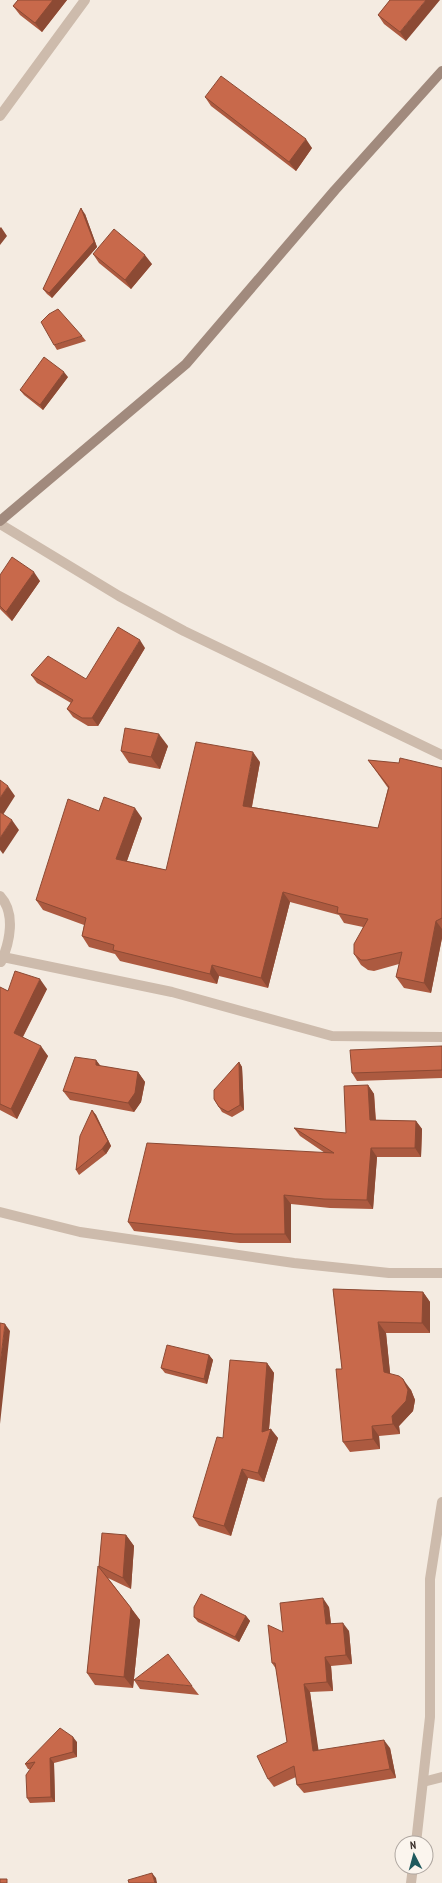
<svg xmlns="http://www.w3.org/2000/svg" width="442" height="1883" font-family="'PT Sans Narrow',sans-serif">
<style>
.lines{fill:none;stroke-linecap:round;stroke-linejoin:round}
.street{stroke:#cdbbac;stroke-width:10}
.secondary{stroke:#a18a7d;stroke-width:10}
.wall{fill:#ac5a40}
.shaded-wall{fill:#8c4a34}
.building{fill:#c8694b;stroke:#8c4a34}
</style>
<rect width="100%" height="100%" fill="#f4ebe1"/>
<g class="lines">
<!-- street -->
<path class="street" d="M 0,116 L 85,0
M 0,524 L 119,596 L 184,631 L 442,755
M 0,896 C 16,913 10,942 1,962
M 3,957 L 172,992 L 332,1036 L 442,1037
M 0,1212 L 80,1232 L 294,1263 L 389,1273 L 442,1273
M 423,1782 L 442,1777
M 416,1843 L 430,1717 L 430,1579 L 442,1502
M 411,1883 L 413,1867"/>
<!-- secondary -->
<path class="secondary" d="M 0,521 L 186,364 L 335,190 L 442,71"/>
</g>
<!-- wall -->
<path class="wall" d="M 18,0 L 67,0 L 42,32 L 20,15 L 13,6 Z
M 390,0 L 406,41 L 384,24 L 378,15 Z
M 205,97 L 312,148 L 296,171 L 211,106 Z
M 85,214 L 97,247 L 52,298 L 47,294 L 43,289 Z
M 93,254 L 152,264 L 131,289 L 99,263 Z
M 82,336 L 86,341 L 57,350 L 54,345 Z
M 68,377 L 43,410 L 24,395 L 20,390 Z
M 0,575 L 40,581 L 12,621 L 0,609 Z
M 145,648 L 98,726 L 88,726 L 73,717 L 67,709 L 71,703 L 37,683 L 31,675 L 86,679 Z
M 168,746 L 160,769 L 129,763 L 121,751 Z
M 368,760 L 442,768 L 442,938 L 431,993 L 404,988 L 396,977 L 399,964 L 374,971 L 368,970 L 361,965 L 354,954 L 363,927 L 344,923 L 339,915 L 290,902 L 268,988 L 219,976 L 217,984 L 120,961 L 115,954 L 89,947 L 82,936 L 84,925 L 43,910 L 36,900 L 99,811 L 142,818 L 127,861 L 166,870 L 260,762 L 252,807 L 378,828 L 388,788 Z
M 0,987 L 8,991 L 47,989 L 23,1037 L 48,1056 L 17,1119 L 0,1110 Z
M 442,1046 L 442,1078 L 357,1081 L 352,1073 Z
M 96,1060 L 100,1066 L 138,1072 L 145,1082 L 141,1102 L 134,1112 L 70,1100 L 63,1091 Z
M 239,1062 L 242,1067 L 244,1110 L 232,1117 L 222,1112 L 214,1099 Z
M 368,1085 L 374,1094 L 376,1120 L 416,1121 L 422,1129 L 421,1157 L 377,1157 L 373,1209 L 330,1208 L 291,1204 L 291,1243 L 240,1243 L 134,1231 L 128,1222 L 325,1153 L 300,1136 L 294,1128 L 346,1133 Z
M 92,1110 L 96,1115 L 111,1146 L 106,1154 L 79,1175 L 76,1170 Z
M 333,1289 L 423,1292 L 430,1302 L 430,1333 L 386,1333 L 390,1374 L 411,1390 L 415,1400 L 413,1411 L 399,1426 L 400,1434 L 379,1436 L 380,1449 L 350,1452 L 343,1442 L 342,1369 Z
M 209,1355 L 213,1360 L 207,1384 L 165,1373 L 161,1368 Z
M 267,1363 L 274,1373 L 269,1430 L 278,1438 L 264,1482 L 248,1478 L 231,1536 L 199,1526 L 193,1517 L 223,1438 Z
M 126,1535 L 134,1546 L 131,1589 L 108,1578 L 131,1608 L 140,1620 L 133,1688 L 95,1685 L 87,1673 L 99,1566 Z
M 329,1607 L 331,1624 L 349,1631 L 352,1664 L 331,1666 L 333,1691 L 310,1692 L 318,1751 L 390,1748 L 396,1778 L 304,1793 L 297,1785 L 296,1777 L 274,1787 L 268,1779 L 287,1742 L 276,1669 L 272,1663 L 283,1632 Z
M 246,1616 L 250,1621 L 239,1642 L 198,1622 L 194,1617 Z
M 134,1680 L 192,1686 L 199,1695 L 140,1689 Z
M 77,1742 L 77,1757 L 54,1763 L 55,1802 L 30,1803 L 27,1798 L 30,1769 L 28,1769 L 25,1764 Z"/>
<!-- shaded-wall -->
<path class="shaded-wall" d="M 53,0 L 67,0 L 42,32 L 35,23 Z
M 426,0 L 440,0 L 406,41 L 400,32 Z
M 306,139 L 312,148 L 296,171 L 289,162 Z
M 81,208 L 85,214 L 97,247 L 52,298 L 49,293 Z
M 1,227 L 7,236 L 0,245 L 0,228 Z
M 145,255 L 152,264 L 131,289 L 125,280 Z
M 64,372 L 68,377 L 43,410 L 40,405 Z
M 34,572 L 40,581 L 12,621 L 6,612 Z
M 140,640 L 145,648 L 98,726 L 92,718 Z
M 159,734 L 168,746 L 160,769 L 151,757 Z
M 253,752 L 260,762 L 250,816 L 243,806 Z
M 8,786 L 15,796 L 1,818 L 0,817 L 0,798 Z
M 135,808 L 142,818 L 124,869 L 116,859 Z
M 12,820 L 19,830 L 3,854 L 0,850 L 0,838 Z
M 283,892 L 290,902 L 268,988 L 261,978 Z
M 436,921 L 442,929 L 442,938 L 431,993 L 424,983 Z
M 212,965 L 219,976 L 217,984 L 210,974 Z
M 40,979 L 47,989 L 20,1042 L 14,1033 Z
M 41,1046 L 48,1056 L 17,1119 L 11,1109 Z
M 96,1060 L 103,1069 L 96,1065 Z
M 239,1062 L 242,1067 L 244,1110 L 240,1105 Z
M 138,1072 L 145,1082 L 141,1102 L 134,1112 L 128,1103 Z
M 368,1085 L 374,1094 L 376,1129 L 370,1120 Z
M 92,1110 L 96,1115 L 111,1146 L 106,1154 L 102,1149 Z
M 416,1121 L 422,1129 L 421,1157 L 415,1148 Z
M 371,1148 L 377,1157 L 373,1209 L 367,1200 Z
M 284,1195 L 291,1204 L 291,1243 L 285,1234 Z
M 423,1292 L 430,1302 L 430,1333 L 422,1323 Z
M 378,1322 L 386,1333 L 391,1382 L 384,1372 Z
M 5,1324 L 10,1331 L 0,1424 L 0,1365 Z
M 209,1355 L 213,1360 L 207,1384 L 204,1379 Z
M 267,1363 L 274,1373 L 268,1439 L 271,1429 L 278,1438 L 264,1482 L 258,1473 Z
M 403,1379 L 411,1390 L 415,1400 L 413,1411 L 399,1426 L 400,1434 L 393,1424 L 392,1416 Z
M 372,1426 L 379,1436 L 380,1449 L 373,1439 Z
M 242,1469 L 248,1478 L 231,1536 L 224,1526 Z
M 126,1535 L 134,1546 L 131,1589 L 123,1578 Z
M 323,1598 L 329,1607 L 332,1633 L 326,1624 Z
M 131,1608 L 140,1620 L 133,1688 L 124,1677 Z
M 246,1616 L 250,1621 L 239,1642 L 235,1637 Z
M 343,1623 L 349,1631 L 352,1664 L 346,1655 Z
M 325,1657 L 331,1666 L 333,1691 L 327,1682 Z
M 304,1684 L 310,1692 L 320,1760 L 313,1751 Z
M 73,1737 L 77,1742 L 77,1757 L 73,1752 Z
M 384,1740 L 390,1748 L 396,1778 L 390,1769 Z
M 50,1758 L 54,1763 L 55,1802 L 51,1797 Z
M 152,1873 L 156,1878 L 157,1883 L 155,1883 Z"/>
<!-- building -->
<path class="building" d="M 18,0 L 53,0 L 35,23 L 13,6 Z
M 390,0 L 426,0 L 400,32 L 378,15 Z
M 221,76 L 306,139 L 289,162 L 205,97 Z
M 81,208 L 94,242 L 49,293 L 43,289 Z
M 114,229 L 145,255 L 125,280 L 93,254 Z
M 58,309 L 82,336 L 54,345 L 41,322 L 49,314 Z
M 44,357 L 64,372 L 40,405 L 20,390 Z
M 12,557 L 34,572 L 6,612 L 0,606 L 0,575 Z
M 118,627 L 140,640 L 92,718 L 82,718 L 67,709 L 73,700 L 31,675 L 48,656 L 86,679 Z
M 125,728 L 159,734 L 151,757 L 121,751 Z
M 196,742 L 253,752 L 243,806 L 378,828 L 389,787 L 368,760 L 399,763 L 400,758 L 442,768 L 442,918 L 436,921 L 424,983 L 396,977 L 402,952 L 367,960 L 361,960 L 354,954 L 354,944 L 368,919 L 337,913 L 338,907 L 283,892 L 261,978 L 212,965 L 210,974 L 113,950 L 114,945 L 82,936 L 86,918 L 36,900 L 68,799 L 99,811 L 104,797 L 135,808 L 116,859 L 166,870 Z
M 0,780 L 8,786 L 0,798 Z
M 0,812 L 12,820 L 0,838 Z
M 15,971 L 40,979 L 14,1033 L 41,1046 L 11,1109 L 0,1104 L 0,987 L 8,991 Z
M 442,1046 L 442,1070 L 352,1073 L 350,1050 Z
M 75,1057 L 96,1060 L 96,1065 L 138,1072 L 135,1093 L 128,1103 L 63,1091 Z
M 239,1062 L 240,1105 L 228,1112 L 219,1107 L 214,1099 L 214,1090 Z
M 368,1085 L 370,1120 L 416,1121 L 415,1148 L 371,1148 L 367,1200 L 324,1199 L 284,1195 L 285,1234 L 234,1234 L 128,1222 L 147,1143 L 334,1153 L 294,1128 L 346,1133 L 344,1086 Z
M 92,1110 L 108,1141 L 102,1149 L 76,1170 L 80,1136 Z
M 333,1289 L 423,1292 L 422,1323 L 378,1322 L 384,1372 L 399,1376 L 403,1379 L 408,1390 L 406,1401 L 392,1416 L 393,1424 L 372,1426 L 373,1439 L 343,1442 L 336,1369 L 342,1369 Z
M 0,1323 L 5,1324 L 0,1365 Z
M 167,1345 L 209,1355 L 204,1379 L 161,1368 Z
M 230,1360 L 267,1363 L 262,1432 L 271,1429 L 258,1473 L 242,1469 L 224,1526 L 193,1517 L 217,1437 L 223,1438 Z
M 102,1533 L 126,1535 L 123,1578 L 99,1566 Z
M 98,1566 L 131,1608 L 124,1677 L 87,1673 Z
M 201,1594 L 246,1616 L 235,1637 L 194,1617 L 194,1607 Z
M 323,1598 L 326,1624 L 343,1623 L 346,1655 L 325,1657 L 327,1682 L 304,1684 L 313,1751 L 384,1740 L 390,1769 L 297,1785 L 294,1766 L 268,1779 L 257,1756 L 287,1742 L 275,1663 L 272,1663 L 268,1625 L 283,1632 L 280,1603 Z
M 168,1654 L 192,1686 L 134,1680 Z
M 60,1728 L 73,1737 L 73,1752 L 50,1758 L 51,1797 L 27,1798 L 26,1775 L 35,1762 L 25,1764 Z
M 152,1873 L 155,1883 L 129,1883 L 128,1880 Z
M 0,1879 L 7,1879 L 7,1883 L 0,1883 Z"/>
<!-- north arrow -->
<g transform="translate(414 1855) rotate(354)"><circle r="19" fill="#fbf5ee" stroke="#aea6a0"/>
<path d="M0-3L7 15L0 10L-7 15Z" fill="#1f5a5e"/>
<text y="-6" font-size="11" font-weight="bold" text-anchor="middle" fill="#3b302b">N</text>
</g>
</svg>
